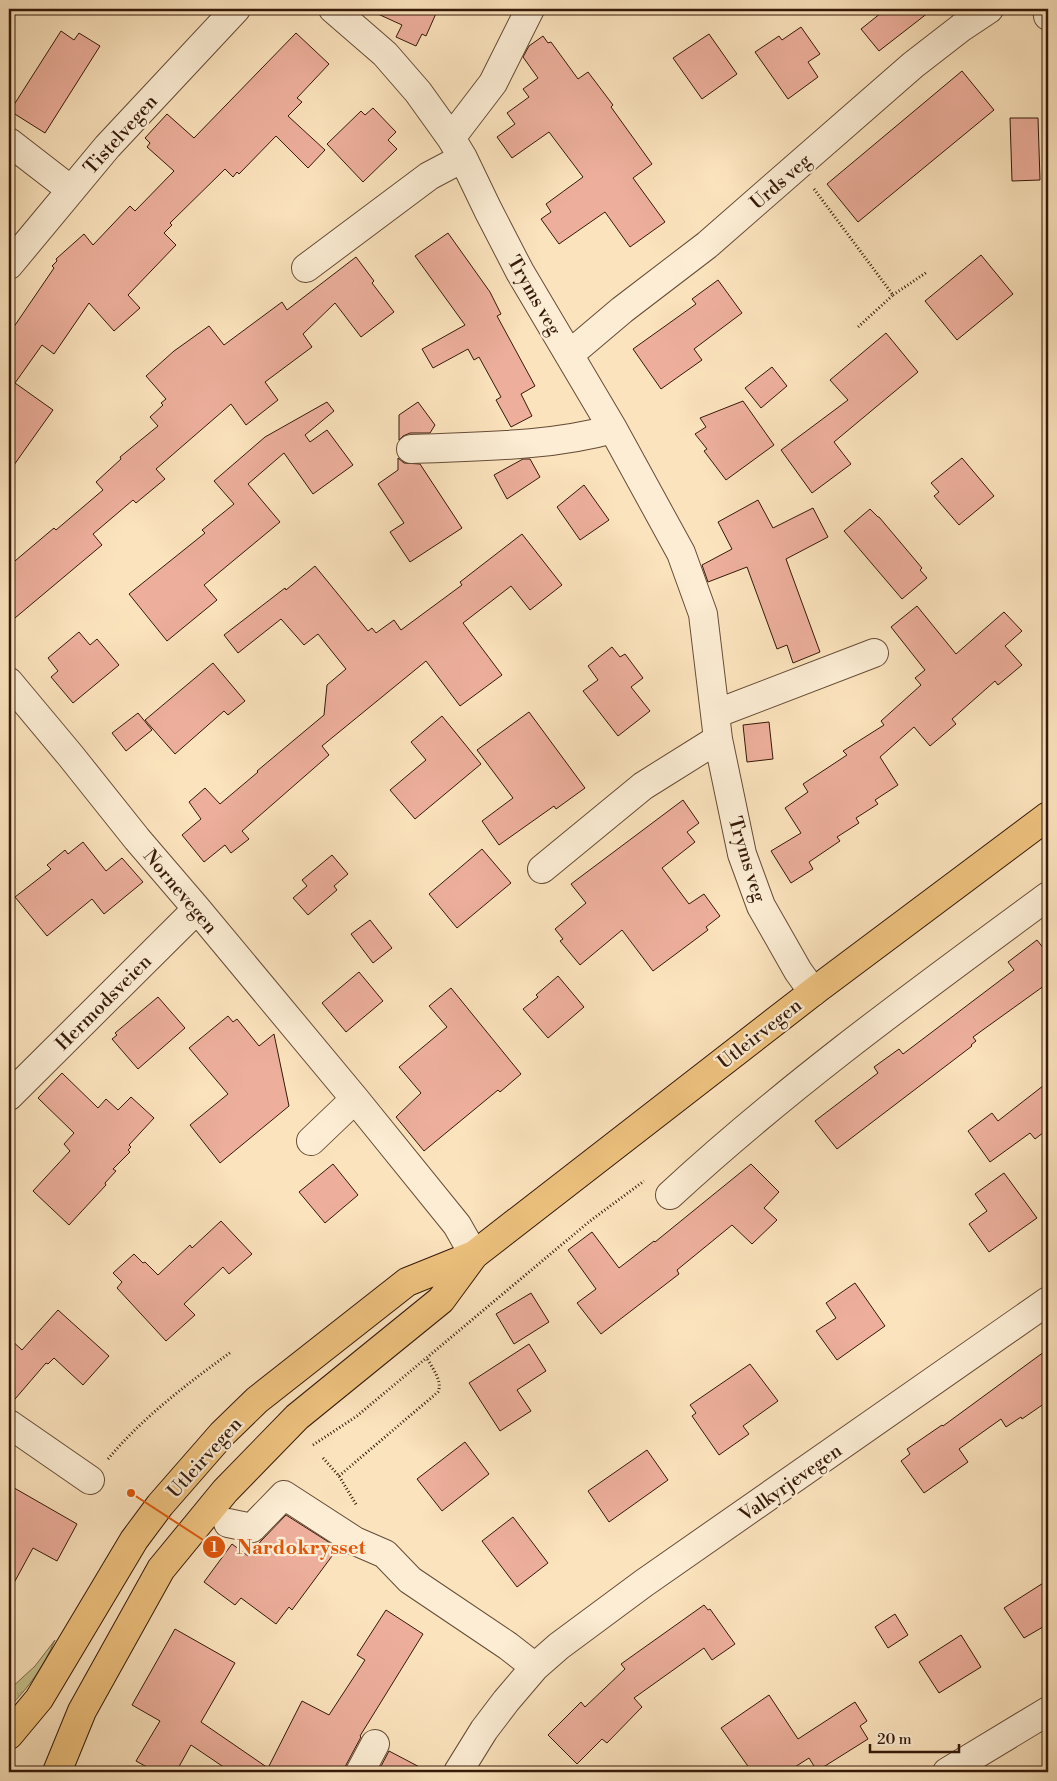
<svg xmlns="http://www.w3.org/2000/svg" width="1057" height="1781" font-family="'Libre Bodoni',serif">
<style>
.grass{fill:url(#grass-tufts);stroke:#7e6d4a}
.building{fill:#edaf9c;stroke:#351909}
.lines{fill:none;stroke-linecap:round;stroke-linejoin:round}
.minor-casing{stroke:#664c36;stroke-width:30}
.major-casing{stroke:#351909;stroke-width:30}
.path{stroke:#351909;stroke-width:3;stroke-dasharray:1 2.5;stroke-linecap:butt}
.minor{stroke:#fcedd4;stroke-width:28}
.major{stroke:#eec27e;stroke-width:28}
.labels{text-anchor:middle;stroke-width:4.5;stroke-linejoin:round;paint-order:stroke}
.street-label{font-size:19px;fill:#351909;stroke:#fcedd4}
.leader{fill:none;stroke:#df560c;stroke-width:2}
.callout-dot{fill:#df560c;stroke:#fcedd4;stroke-width:2}
.mark-label{font-size:15px;text-anchor:middle;font-weight:bold;fill:#fff}
.callout-label{font-size:20px;text-anchor:middle;font-weight:bold;fill:#df560c;stroke:#fcedd4;stroke-width:4.5;stroke-linejoin:round;paint-order:stroke}
</style>
<defs>
<pattern id="grass-tufts" width="24" height="20" patternUnits="userSpaceOnUse" patternTransform="scale(1.25)"><rect width="24" height="20" fill="#c6c18c"/><path d="M3 7l-1-3M5 7V3M7 7l1-3M15 17l-1-3M17 17v-4M19 17l1-3" fill="none" stroke="#aba577"/></pattern>
</defs>
<rect width="100%" height="100%" fill="#fbe3bd"/>
<filter id="stains"><feTurbulence type="fractalNoise" baseFrequency=".004" numOctaves="4"/><feColorMatrix values="0 0 0 0 .2 0 0 0 0 .09 0 0 0 0 .02 0 0 0 .5 -.17"/></filter>
<radialGradient id="worn" r=".72"><stop offset=".6" stop-color="#630" stop-opacity="0"/><stop offset="1" stop-color="#630" stop-opacity=".3"/></radialGradient>
<!-- grass -->
<path class="grass" d="M 55,1640 C 44,1665 29,1688 9,1707 L 9,1690 L 35,1666 Z"/>
<!-- building -->
<path class="building" d="M 367,9 L 438,9 L 426,36 L 422,34 L 416,46 L 396,37 L 402,25 Z
M 886,9 L 933,9 L 879,51 L 861,29 Z
M 801,27 L 820,54 L 808,62 L 818,77 L 788,99 L 755,52 L 779,36 L 782,40 Z
M 61,31 L 74,40 L 79,33 L 100,46 L 45,133 L 10,111 Z
M 296,33 L 329,64 L 297,98 L 302,102 L 288,116 L 325,150 L 308,168 L 276,136 L 239,174 L 237,172 L 233,177 L 225,169 L 170,223 L 172,225 L 164,233 L 176,245 L 128,295 L 140,308 L 114,331 L 89,303 L 54,354 L 42,345 L 15,383 L 53,410 L 9,472 L 9,334 L 54,268 L 52,266 L 57,261 L 56,259 L 84,234 L 93,245 L 130,206 L 135,211 L 174,171 L 147,147 L 150,143 L 145,138 L 167,114 L 194,138 Z
M 709,34 L 737,74 L 702,99 L 673,58 Z
M 543,36 L 548,43 L 551,42 L 578,79 L 588,72 L 613,105 L 611,107 L 652,164 L 633,178 L 665,222 L 630,247 L 605,212 L 559,244 L 541,219 L 551,212 L 546,204 L 583,177 L 549,132 L 512,158 L 497,137 L 515,124 L 507,113 L 529,97 L 523,89 L 538,78 L 523,57 L 529,46 Z
M 962,71 L 994,110 L 858,222 L 827,184 Z
M 373,108 L 396,132 L 388,140 L 397,149 L 363,182 L 327,144 L 361,111 L 365,115 Z
M 1010,118 L 1038,118 L 1040,180 L 1012,181 Z
M 448,233 L 490,292 L 501,314 L 497,316 L 535,386 L 521,394 L 532,416 L 511,427 L 496,400 L 501,397 L 479,357 L 474,360 L 468,349 L 433,368 L 422,349 L 465,325 L 415,256 Z
M 981,255 L 1013,294 L 957,340 L 925,301 Z
M 356,257 L 374,281 L 372,283 L 394,312 L 361,337 L 335,303 L 303,334 L 312,347 L 265,382 L 278,400 L 246,425 L 231,404 L 156,469 L 165,479 L 136,503 L 133,500 L 93,534 L 102,545 L 9,623 L 9,566 L 54,528 L 56,530 L 103,490 L 96,482 L 121,459 L 120,457 L 158,426 L 150,417 L 163,405 L 161,403 L 166,399 L 146,376 L 174,351 L 209,326 L 224,345 L 282,302 L 287,310 Z
M 718,280 L 742,313 L 694,349 L 702,360 L 661,389 L 633,349 L 696,304 L 692,299 Z
M 886,333 L 918,372 L 834,442 L 851,464 L 812,493 L 781,450 L 848,400 L 830,380 Z
M 772,367 L 787,386 L 761,408 L 745,388 Z
M 743,401 L 774,445 L 726,480 L 704,451 L 707,449 L 695,434 L 706,427 L 700,418 Z
M 327,402 L 334,411 L 305,435 L 310,442 L 327,430 L 353,465 L 313,494 L 284,453 L 248,484 L 280,522 L 204,585 L 217,600 L 167,641 L 129,594 L 205,533 L 202,530 L 234,504 L 214,481 L 265,437 Z
M 418,402 L 435,425 L 430,433 L 410,433 L 403,436 L 399,440 L 399,415 Z
M 398,458 L 404,463 L 420,464 L 462,528 L 410,562 L 390,532 L 404,523 L 378,484 L 398,470 Z
M 962,458 L 994,496 L 959,525 L 934,496 L 939,492 L 931,483 Z
M 523,459 L 530,459 L 540,477 L 507,499 L 494,475 Z
M 584,485 L 609,520 L 580,540 L 557,507 Z
M 758,500 L 773,528 L 813,508 L 828,537 L 786,559 L 820,652 L 793,663 L 787,645 L 777,649 L 747,567 L 708,582 L 702,565 L 732,549 L 718,522 Z
M 870,509 L 878,517 L 879,517 L 922,568 L 920,570 L 927,578 L 902,599 L 844,531 Z
M 522,534 L 562,585 L 530,610 L 511,586 L 463,623 L 502,675 L 460,706 L 426,661 L 322,746 L 329,755 L 242,831 L 249,839 L 231,853 L 225,845 L 204,862 L 182,835 L 201,819 L 189,802 L 205,788 L 220,804 L 258,772 L 257,771 L 324,715 L 327,685 L 346,669 L 318,634 L 304,645 L 281,619 L 238,653 L 224,635 L 285,588 L 286,590 L 315,566 L 368,631 L 372,628 L 376,633 L 394,620 L 401,630 L 462,585 L 460,582 Z
M 917,606 L 956,654 L 1004,612 L 1022,631 L 1005,646 L 1022,665 L 998,685 L 995,681 L 952,719 L 956,724 L 930,746 L 914,727 L 880,757 L 898,785 L 875,800 L 878,804 L 856,818 L 859,823 L 837,837 L 840,841 L 809,862 L 813,869 L 791,883 L 771,851 L 801,833 L 785,808 L 808,792 L 803,784 L 847,755 L 843,751 L 884,725 L 881,721 L 921,685 L 915,678 L 925,670 L 891,627 Z
M 79,632 L 90,645 L 97,639 L 119,665 L 73,703 L 51,677 L 58,671 L 48,658 Z
M 612,647 L 620,657 L 625,654 L 643,678 L 631,687 L 650,711 L 618,736 L 583,691 L 598,680 L 588,666 Z
M 213,663 L 245,701 L 228,715 L 224,711 L 175,754 L 145,720 Z
M 529,712 L 585,788 L 556,809 L 554,806 L 499,845 L 482,821 L 513,798 L 477,750 Z
M 138,713 L 152,730 L 126,751 L 112,733 Z
M 442,716 L 481,764 L 415,819 L 390,790 L 426,760 L 411,742 Z
M 769,722 L 773,759 L 747,762 L 743,725 Z
M 683,800 L 699,823 L 687,832 L 695,842 L 662,868 L 689,904 L 704,894 L 720,916 L 706,927 L 708,930 L 653,971 L 622,930 L 580,965 L 560,941 L 563,939 L 555,929 L 586,903 L 571,884 Z
M 83,842 L 106,871 L 122,858 L 143,882 L 104,914 L 92,899 L 47,936 L 15,897 L 51,869 L 47,865 L 65,850 L 68,854 Z
M 482,849 L 511,883 L 457,928 L 429,894 Z
M 332,855 L 348,874 L 334,886 L 337,890 L 308,915 L 293,898 L 307,886 L 302,880 Z
M 370,920 L 392,948 L 373,963 L 351,934 Z
M 1037,940 L 1048,954 L 1048,983 L 973,1037 L 976,1041 L 971,1045 L 972,1046 L 837,1149 L 815,1121 L 878,1073 L 874,1067 L 899,1049 L 903,1054 L 1002,979 L 1014,970 L 1008,962 Z
M 359,972 L 383,1001 L 346,1032 L 322,1003 Z
M 558,976 L 584,1007 L 548,1038 L 523,1009 L 538,997 L 536,995 Z
M 451,988 L 521,1074 L 500,1092 L 498,1090 L 424,1151 L 396,1117 L 421,1093 L 399,1067 L 447,1027 L 429,1006 Z
M 158,997 L 185,1028 L 138,1069 L 112,1039 L 117,1035 L 115,1033 Z
M 228,1016 L 233,1022 L 237,1019 L 259,1046 L 274,1034 L 289,1106 L 220,1163 L 190,1125 L 228,1094 L 189,1048 Z
M 62,1073 L 98,1108 L 106,1099 L 118,1110 L 131,1097 L 154,1118 L 129,1145 L 131,1147 L 128,1150 L 130,1152 L 113,1169 L 116,1171 L 105,1183 L 106,1185 L 69,1225 L 33,1191 L 70,1151 L 64,1144 L 74,1133 L 38,1098 Z
M 1048,1082 L 1048,1129 L 1035,1139 L 1030,1133 L 990,1162 L 968,1131 L 992,1113 L 998,1121 Z
M 333,1164 L 358,1195 L 325,1223 L 299,1192 Z
M 751,1164 L 779,1192 L 764,1208 L 777,1220 L 752,1244 L 732,1225 L 677,1270 L 679,1274 L 601,1334 L 577,1303 L 596,1289 L 568,1250 L 592,1232 L 619,1268 L 654,1241 L 655,1242 Z
M 1004,1173 L 1037,1218 L 989,1252 L 969,1224 L 987,1211 L 975,1194 Z
M 221,1221 L 252,1254 L 229,1274 L 223,1267 L 184,1304 L 195,1315 L 166,1341 L 117,1288 L 122,1282 L 113,1273 L 134,1254 L 143,1263 L 145,1262 L 158,1275 L 190,1245 L 192,1248 Z
M 855,1283 L 885,1326 L 837,1360 L 816,1331 L 836,1318 L 826,1303 Z
M 531,1293 L 549,1322 L 514,1344 L 496,1314 Z
M 58,1310 L 109,1356 L 83,1385 L 54,1358 L 48,1364 L 46,1363 L 9,1406 L 9,1338 L 22,1350 Z
M 529,1344 L 546,1371 L 517,1390 L 531,1411 L 500,1431 L 469,1383 Z
M 1048,1349 L 1048,1401 L 1022,1419 L 1021,1417 L 1006,1427 L 1001,1419 L 959,1449 L 968,1462 L 924,1493 L 901,1461 L 910,1454 L 907,1449 L 942,1425 L 943,1426 Z
M 750,1364 L 778,1401 L 743,1426 L 749,1434 L 719,1455 L 692,1416 L 696,1413 L 690,1405 Z
M 465,1442 L 489,1474 L 442,1511 L 417,1479 Z
M 647,1450 L 668,1480 L 609,1522 L 588,1491 Z
M 9,1485 L 77,1524 L 57,1561 L 33,1548 L 9,1592 Z
M 286,1515 L 338,1548 L 292,1610 L 289,1607 L 276,1624 L 241,1598 L 235,1605 L 204,1582 L 232,1544 L 248,1556 L 261,1541 Z
M 513,1517 L 548,1563 L 517,1587 L 482,1541 Z
M 1048,1580 L 1048,1624 L 1024,1638 L 1004,1608 Z
M 704,1605 L 708,1610 L 710,1609 L 735,1644 L 712,1660 L 704,1648 L 634,1698 L 642,1707 L 607,1743 L 602,1739 L 577,1764 L 548,1735 L 581,1702 L 585,1707 L 625,1669 L 621,1664 Z
M 386,1610 L 423,1634 L 360,1736 L 361,1737 L 346,1765 L 344,1772 L 231,1772 L 191,1745 L 176,1772 L 156,1772 L 136,1761 L 160,1721 L 132,1705 L 175,1629 L 235,1663 L 201,1722 L 268,1768 L 302,1701 L 329,1715 L 365,1660 L 357,1655 Z
M 895,1614 L 908,1635 L 888,1648 L 875,1627 Z
M 961,1635 L 981,1667 L 939,1693 L 919,1662 Z
M 769,1695 L 798,1739 L 855,1702 L 867,1721 L 860,1726 L 868,1739 L 817,1771 L 809,1758 L 787,1772 L 752,1772 L 721,1728 Z
M 389,1751 L 429,1772 L 378,1772 Z"/>
<g class="lines">
<defs>
<path id="minor" d="M 333,9 L 385,54 L 418,92 L 451,138 L 463,158 L 488,210 L 520,272 L 613,429 L 681,553 L 703,614 L 718,739 L 742,854 L 761,906 L 798,971 L 813,992
M 1047,9 L 1048,16
M 451,138 L 493,83 L 530,9
M 9,142 L 71,190
M 9,265 L 107,147 L 236,9
M 306,268 L 429,176 L 463,158
M 570,354 L 622,310 L 707,245 L 913,65 L 962,27 L 989,9
M 411,449 C 478,446 548,447 613,429
M 9,682 L 70,755 L 137,839 L 197,909 L 355,1099 L 457,1225 L 474,1255
M 715,714 L 874,653
M 542,869 L 643,786 L 718,739
M 9,1096 L 197,909
M 311,1141 L 355,1099
M 670,1195 C 788,1086 919,991 1048,896
M 9,1424 L 90,1480
M 228,1523 L 252,1528 L 284,1495 L 355,1541 L 385,1554 L 410,1580 L 508,1646 L 535,1667
M 360,1772 L 375,1744
M 458,1772 L 484,1730 L 506,1701 L 535,1667 L 559,1646 L 644,1583 L 1048,1301
M 947,1772 L 1048,1711"/>
<path id="major" d="M 9,1735 L 39,1699 L 134,1540 L 160,1505 L 222,1434 L 257,1400 L 407,1282 L 474,1255 L 813,992 L 1048,816
M 57,1772 L 82,1711 L 161,1569 L 225,1491 L 297,1417 L 441,1300 L 474,1255"/>
</defs>
<!-- minor casing -->
<use href="#minor" class="minor-casing"/>
<!-- major casing -->
<use href="#major" class="major-casing"/>
<!-- path -->
<path class="path" d="M 814,189 L 893,295 L 857,328
M 893,295 L 927,272
M 313,1445 L 357,1416 L 590,1221 L 644,1181
M 323,1458 L 339,1476 L 357,1506
M 108,1459 C 143,1417 187,1384 231,1352
M 339,1476 L 438,1392 C 443,1381 432,1368 427,1358"/>
<!-- minor -->
<use href="#minor" class="minor"/>
<!-- major -->
<use href="#major" class="major"/>
</g>
<g class="labels">
<!-- street labels -->
<g class="street-label">
<text transform="translate(120 134) rotate(-48)" y="7">Tistelvegen</text>
<text transform="translate(780 181) rotate(-41)" y="7">Urds veg</text>
<text transform="translate(535 295) rotate(60)" y="7">Tryms veg</text>
<text transform="translate(748 859) rotate(73)" y="7">Tryms veg</text>
<text transform="translate(181 891) rotate(50)" y="7">Nornevegen</text>
<text transform="translate(103 1002) rotate(-45)" y="7">Hermodsveien</text>
<text transform="translate(759 1033) rotate(-38)" y="7">Utleirvegen</text>
<text transform="translate(204 1457) rotate(-48)" y="7">Utleirvegen</text>
<text transform="translate(790 1482) rotate(-35)" y="7">Valkyrjevegen</text>
</g>
</g>
<!-- callouts -->
<path class="leader" d="M131 1493L214 1547"/>
<g class="callout-dot">
<circle cx="131" cy="1493" r="5"/>
<circle cx="214" cy="1547" r="12"/>
</g>
<g class="mark-label">
<text x="214" y="1552">1</text>
</g>
<g class="callout-label">
<text x="301" y="1554">Nardokrysset</text>
</g>
<!-- margin -->
<rect width="1057" height="1781" fill="none" stroke="#fbe3bd" stroke-width="30"/>
<rect x="10" y="10" width="1037" height="1761" fill="none" stroke="#351909" stroke-width="2.5"/>
<rect x="15" y="15" width="1027" height="1751" fill="none" stroke="#351909"/>
<!-- scale -->
<path d="M870 1744v8h89v-8" fill="none" stroke="#351909" stroke-width="2.5"/>
<text x="877" y="1744" font-size="15" fill="#351909" stroke="#fcedd4" stroke-width="4" paint-order="stroke">20 m</text>
<rect width="100%" height="100%" filter="url(#stains)"/>
<rect width="100%" height="100%" fill="url(#worn)"/>
</svg>
